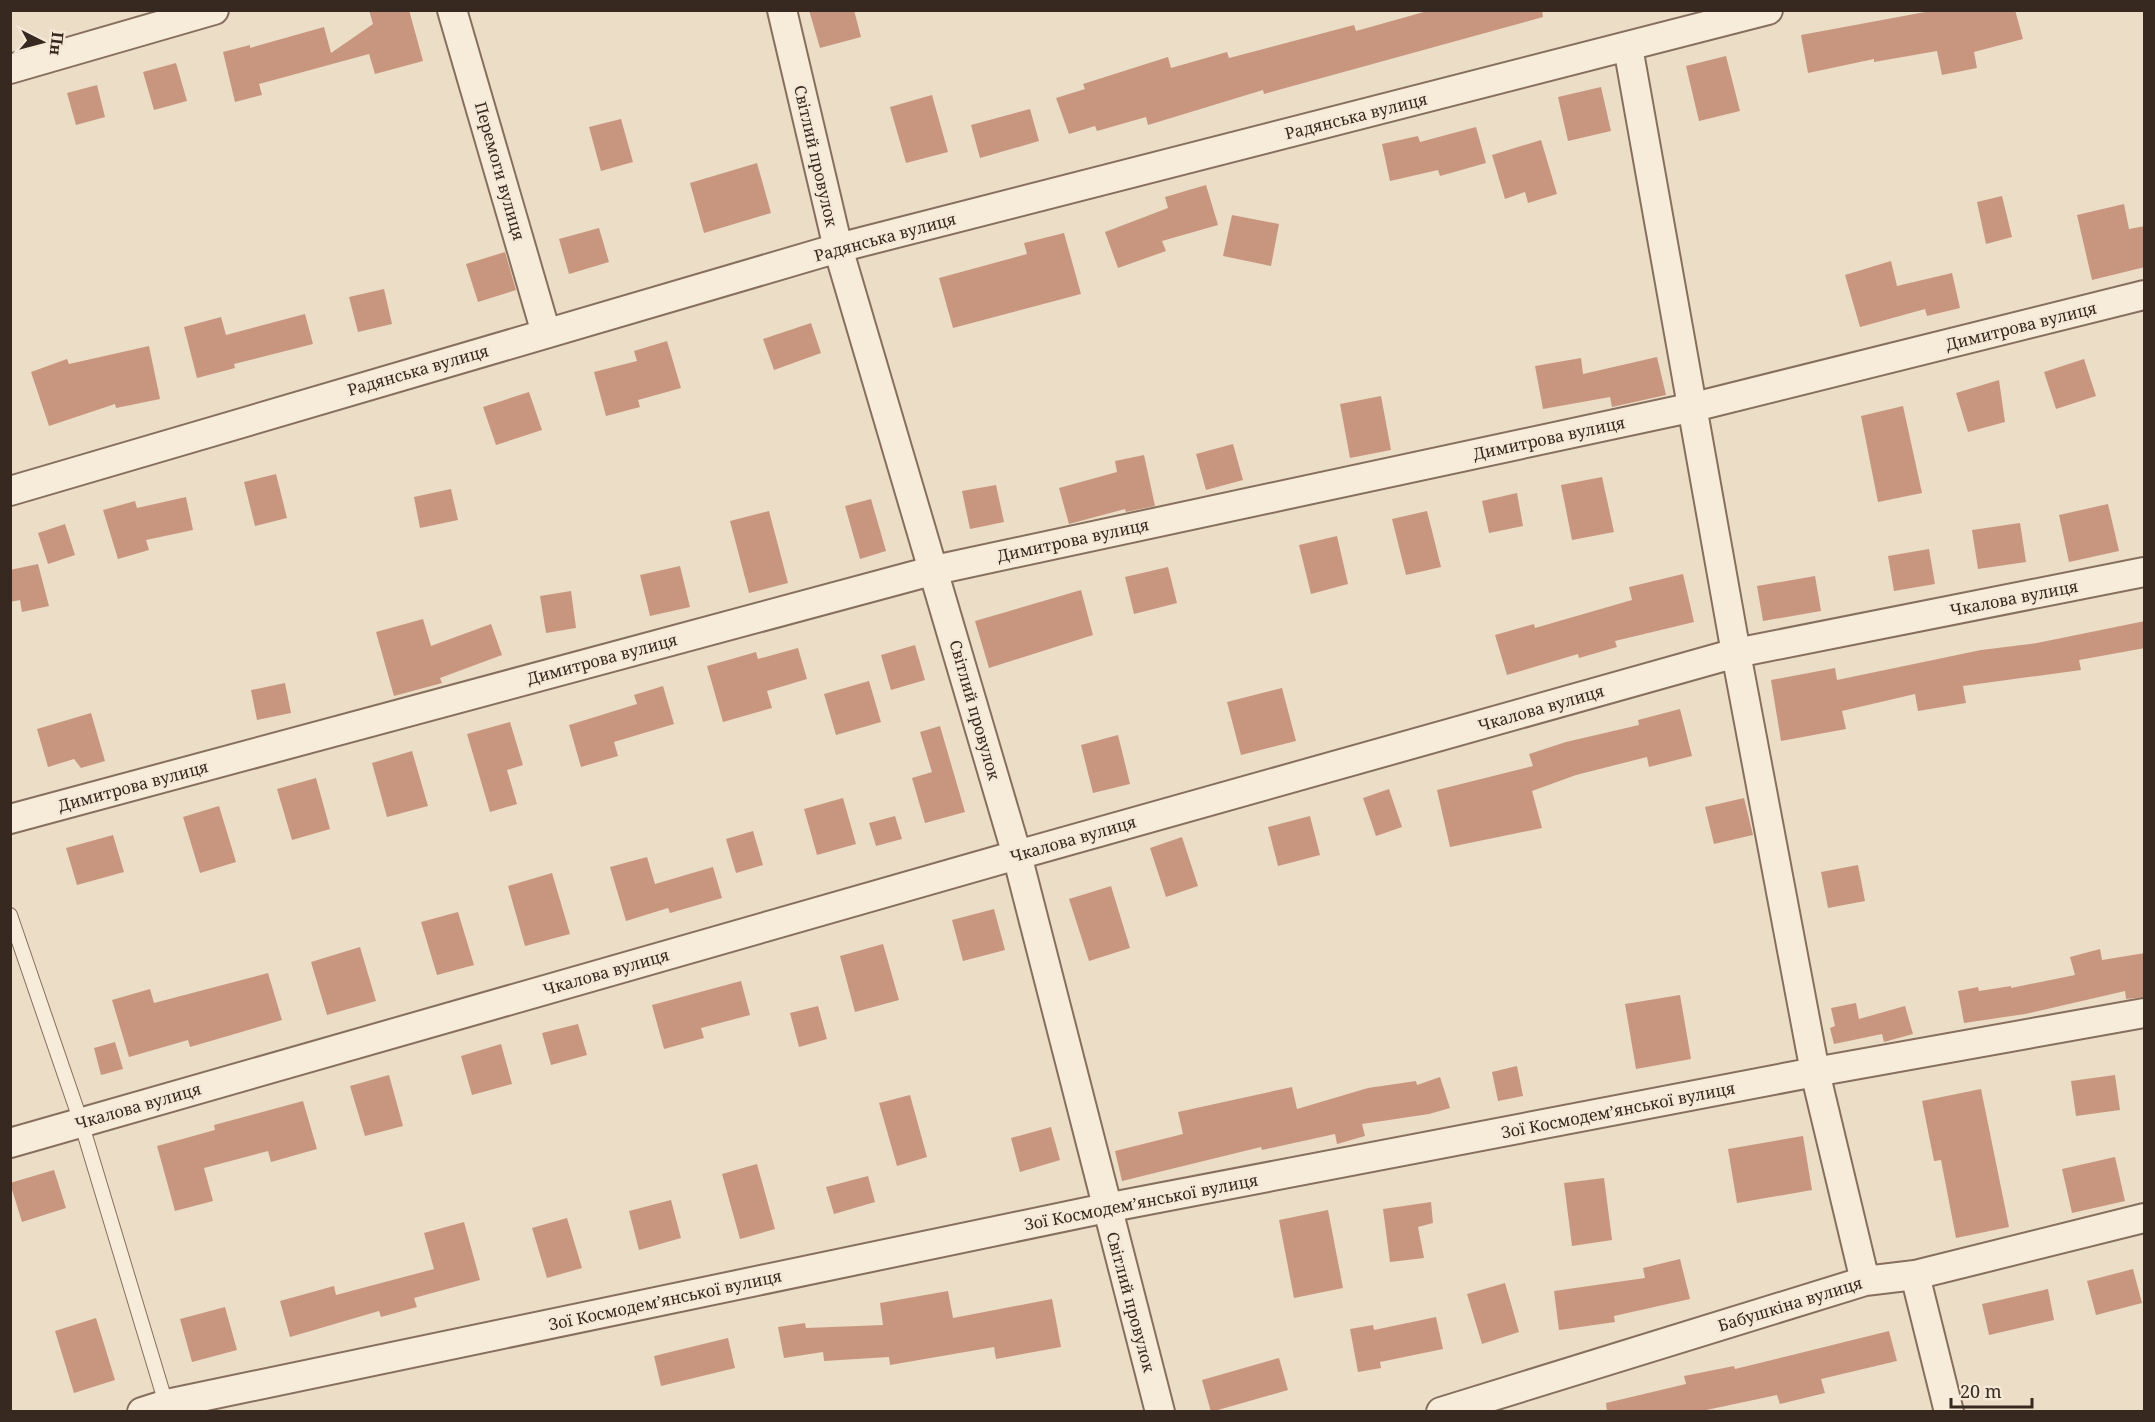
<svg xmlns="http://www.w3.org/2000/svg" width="2155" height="1422" font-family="'Noto Serif',serif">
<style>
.building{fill:#c8967f}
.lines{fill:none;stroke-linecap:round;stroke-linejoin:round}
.lane-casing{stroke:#866f5d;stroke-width:16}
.street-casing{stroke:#866f5d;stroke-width:32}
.lane{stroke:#f7ebda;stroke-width:14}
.street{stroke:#f7ebda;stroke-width:28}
.labels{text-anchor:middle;stroke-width:4.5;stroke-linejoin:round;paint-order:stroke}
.street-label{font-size:16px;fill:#382920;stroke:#f4e8d6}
</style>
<rect width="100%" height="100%" fill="#ecddc7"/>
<!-- building -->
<path class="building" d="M 369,10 L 409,10 L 423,61 L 375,74 L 369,54 L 259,84 L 262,95 L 235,102 L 223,52 L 250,45 L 250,48 L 324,27 L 331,53 L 373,24 Z
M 809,10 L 854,10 L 861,37 L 820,48 Z
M 1431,10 L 1542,10 L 1543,17 L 1264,94 L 1263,90 L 1148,125 L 1146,117 L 1097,131 L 1095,126 L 1069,134 L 1056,98 L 1085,89 L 1083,84 L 1168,57 L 1171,68 L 1227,52 L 1229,58 L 1354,25 L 1356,31 Z
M 1936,10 L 2015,10 L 2023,39 L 1974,52 L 1977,68 L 1942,75 L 1937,51 L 1874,62 L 1874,59 L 1808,73 L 1801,35 Z
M 1726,56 L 1740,111 L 1699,121 L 1686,66 Z
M 176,63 L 187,101 L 154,110 L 143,72 Z
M 97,85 L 105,117 L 76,125 L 67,93 Z
M 1601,87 L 1611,131 L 1568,141 L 1558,97 Z
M 932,95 L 948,152 L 906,163 L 890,107 Z
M 1030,109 L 1039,141 L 980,158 L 971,125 Z
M 621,119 L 633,162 L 601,171 L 589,127 Z
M 1476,127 L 1486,163 L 1440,176 L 1438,170 L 1390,181 L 1382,144 L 1418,136 L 1420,142 Z
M 1541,140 L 1557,194 L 1528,203 L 1525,192 L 1505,199 L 1492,155 Z
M 757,163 L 771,213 L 704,233 L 690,183 Z
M 1206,185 L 1218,225 L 1162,241 L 1166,251 L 1118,268 L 1105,232 L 1168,208 L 1165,197 Z
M 2002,196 L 2012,237 L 1986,244 L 1977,202 Z
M 2124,204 L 2129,229 L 2145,226 L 2145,267 L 2092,280 L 2077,215 Z
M 1232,215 L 1279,224 L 1271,266 L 1223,256 Z
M 599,228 L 609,262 L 569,274 L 559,239 Z
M 1064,233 L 1081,294 L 953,328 L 939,278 L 1027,254 L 1024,243 Z
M 505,252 L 516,290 L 478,302 L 466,264 Z
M 1891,261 L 1897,286 L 1952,273 L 1960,308 L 1927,316 L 1925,309 L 1860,327 L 1845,275 Z
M 384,289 L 392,324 L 358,332 L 349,297 Z
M 305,314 L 313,344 L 234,364 L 235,368 L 197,378 L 184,327 L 221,317 L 226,335 Z
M 811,323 L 821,353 L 774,370 L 763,339 Z
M 667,341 L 681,388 L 638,400 L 640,407 L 606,416 L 594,372 L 637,361 L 634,351 Z
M 149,346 L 160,399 L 116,408 L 115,404 L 49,426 L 31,372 L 67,359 L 69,364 Z
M 1657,357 L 1666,395 L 1612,407 L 1610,397 L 1543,409 L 1535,366 L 1581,358 L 1583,374 Z
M 2084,359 L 2096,396 L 2056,409 L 2044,372 Z
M 1999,380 L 2005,422 L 1968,432 L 1956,393 Z
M 529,392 L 542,430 L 496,445 L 483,407 Z
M 1381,396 L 1391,450 L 1350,458 L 1340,404 Z
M 1903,406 L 1922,493 L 1878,502 L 1861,416 Z
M 1233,444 L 1243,480 L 1206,490 L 1196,454 Z
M 1144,455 L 1155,506 L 1126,512 L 1125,509 L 1069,524 L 1059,488 L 1117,472 L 1115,461 Z
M 276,474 L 287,518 L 255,526 L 244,482 Z
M 1602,477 L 1614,532 L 1572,540 L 1561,485 Z
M 996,485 L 1004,522 L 970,529 L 962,491 Z
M 451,489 L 458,520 L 420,528 L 414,497 Z
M 1517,493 L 1523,526 L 1489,533 L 1482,501 Z
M 186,497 L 193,530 L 146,540 L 149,550 L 118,559 L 103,510 L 135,501 L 137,508 Z
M 871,499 L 886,551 L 860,559 L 845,506 Z
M 2108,504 L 2119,551 L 2069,562 L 2059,515 Z
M 769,511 L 788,583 L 749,593 L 730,521 Z
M 1427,511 L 1441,567 L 1406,575 L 1392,519 Z
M 2020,523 L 2026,562 L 1978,569 L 1972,530 Z
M 65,524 L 75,555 L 48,564 L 38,533 Z
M 1337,536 L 1348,584 L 1311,594 L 1299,545 Z
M 1929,549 L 1935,584 L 1894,591 L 1888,556 Z
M 38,564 L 49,606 L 22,612 L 20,600 L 10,602 L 10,570 Z
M 680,566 L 690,607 L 650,616 L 640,575 Z
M 1168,567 L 1177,603 L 1134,614 L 1125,577 Z
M 1683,574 L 1694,622 L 1615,641 L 1617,647 L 1579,658 L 1578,654 L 1507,675 L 1495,635 L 1534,624 L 1535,628 L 1632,600 L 1629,587 Z
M 1815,576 L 1821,611 L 1763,621 L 1757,586 Z
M 1081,590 L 1093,635 L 989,668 L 975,621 Z
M 571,591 L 576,628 L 546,633 L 540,596 Z
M 423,619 L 431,646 L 491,624 L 502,655 L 440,678 L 442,683 L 394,696 L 376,632 Z
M 2145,621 L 2145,648 L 2079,660 L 2081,670 L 1963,686 L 1966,703 L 1918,711 L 1915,694 L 1842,711 L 1846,729 L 1781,741 L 1771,680 L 1835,668 L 1837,680 L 1981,650 L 2037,643 Z
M 915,645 L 925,680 L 891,690 L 881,655 Z
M 798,648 L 807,679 L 767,691 L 772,708 L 723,722 L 707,666 L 756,652 L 758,659 Z
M 869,681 L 881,722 L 836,735 L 824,694 Z
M 285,683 L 291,713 L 257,720 L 251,690 Z
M 663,686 L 674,724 L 614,742 L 618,756 L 581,767 L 569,725 L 637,704 L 634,695 Z
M 1282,688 L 1296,741 L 1241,755 L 1227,702 Z
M 1680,709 L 1692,756 L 1649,767 L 1647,757 L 1576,775 L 1532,791 L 1542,828 L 1450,847 L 1437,790 L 1533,766 L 1529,754 L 1566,742 L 1639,725 L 1638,720 Z
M 91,713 L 105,761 L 81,768 L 74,759 L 48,767 L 37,729 Z
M 510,722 L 523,765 L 507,770 L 517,804 L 490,812 L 467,734 Z
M 940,726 L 965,812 L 925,823 L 912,778 L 932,772 L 920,732 Z
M 1118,735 L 1130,784 L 1093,793 L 1081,745 Z
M 412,751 L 428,806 L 387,817 L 372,763 Z
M 316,778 L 330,829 L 292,840 L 277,789 Z
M 1389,789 L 1402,827 L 1376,836 L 1363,798 Z
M 843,798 L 856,844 L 817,855 L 804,809 Z
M 1744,798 L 1753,835 L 1714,844 L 1705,807 Z
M 219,806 L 236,862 L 200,873 L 183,817 Z
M 895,816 L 902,839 L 876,846 L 869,823 Z
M 1310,816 L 1320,855 L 1278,866 L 1268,827 Z
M 753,831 L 763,865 L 736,873 L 726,839 Z
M 113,835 L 124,872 L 77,885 L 66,848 Z
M 1182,837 L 1198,886 L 1166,897 L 1150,848 Z
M 647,857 L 655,884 L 713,867 L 722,898 L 670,913 L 668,908 L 626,921 L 610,867 Z
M 1858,865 L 1865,901 L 1828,908 L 1821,872 Z
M 552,873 L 570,934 L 525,946 L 508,886 Z
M 1111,886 L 1130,948 L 1089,961 L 1069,899 Z
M 994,909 L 1005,950 L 963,961 L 952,920 Z
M 458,912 L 474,965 L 437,975 L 421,922 Z
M 883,944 L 899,1000 L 855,1012 L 840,956 Z
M 360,947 L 376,1001 L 327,1015 L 311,962 Z
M 2100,949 L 2102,960 L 2145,953 L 2145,997 L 2126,999 L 2125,991 L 2025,1014 L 1964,1023 L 1958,991 L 1978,987 L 1979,991 L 2011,986 L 2011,988 L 2075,975 L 2070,957 Z
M 268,973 L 282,1020 L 190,1047 L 188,1040 L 129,1057 L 112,1000 L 150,989 L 154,1003 Z
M 741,981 L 750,1015 L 701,1028 L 704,1038 L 664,1049 L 652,1005 Z
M 1680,995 L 1691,1059 L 1636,1069 L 1625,1004 Z
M 1856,1003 L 1859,1019 L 1905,1006 L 1913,1034 L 1884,1042 L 1882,1034 L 1834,1044 L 1830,1028 L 1835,1026 L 1831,1008 Z
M 818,1006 L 827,1039 L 799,1047 L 790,1013 Z
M 578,1024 L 587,1055 L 551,1065 L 542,1033 Z
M 115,1042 L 123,1069 L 101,1075 L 94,1048 Z
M 501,1044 L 512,1084 L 472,1095 L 461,1056 Z
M 1517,1066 L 1523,1096 L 1498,1101 L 1492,1072 Z
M 389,1075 L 403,1126 L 365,1136 L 350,1086 Z
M 2115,1075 L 2120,1110 L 2076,1116 L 2071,1081 Z
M 1440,1077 L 1450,1108 L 1429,1114 L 1362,1124 L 1365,1136 L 1337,1144 L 1335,1134 L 1262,1150 L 1261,1147 L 1122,1181 L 1115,1151 L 1183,1134 L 1178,1112 L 1292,1087 L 1297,1109 L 1368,1088 L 1416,1081 L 1417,1085 Z
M 1981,1089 L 2009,1227 L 1956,1238 L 1941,1160 L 1934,1161 L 1922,1101 Z
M 910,1095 L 927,1157 L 897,1166 L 879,1103 Z
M 303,1101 L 317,1149 L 271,1162 L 268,1151 L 204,1168 L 213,1201 L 175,1211 L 157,1146 L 215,1130 L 214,1125 Z
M 1051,1127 L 1060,1160 L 1020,1172 L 1011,1138 Z
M 1803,1136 L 1812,1190 L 1737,1203 L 1728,1149 Z
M 2115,1157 L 2125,1201 L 2072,1213 L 2062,1169 Z
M 757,1164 L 775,1229 L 740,1239 L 722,1174 Z
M 54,1170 L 66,1208 L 22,1222 L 10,1183 Z
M 868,1176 L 875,1202 L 834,1214 L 826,1187 Z
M 1604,1178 L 1612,1240 L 1572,1246 L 1564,1183 Z
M 671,1200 L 681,1238 L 639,1250 L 629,1211 Z
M 1431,1202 L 1433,1223 L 1418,1227 L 1424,1258 L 1390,1262 L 1383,1209 Z
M 1328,1210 L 1343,1288 L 1294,1298 L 1279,1220 Z
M 567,1218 L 582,1268 L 547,1278 L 532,1228 Z
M 464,1222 L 480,1280 L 414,1298 L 417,1307 L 381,1317 L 379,1311 L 290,1337 L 280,1301 L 334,1286 L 336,1295 L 434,1269 L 424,1233 Z
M 1680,1259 L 1690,1299 L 1614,1316 L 1615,1322 L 1559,1330 L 1554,1291 L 1645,1278 L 1643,1268 Z
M 2133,1269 L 2142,1303 L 2096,1315 L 2087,1281 Z
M 1505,1283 L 1519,1332 L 1482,1344 L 1467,1294 Z
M 2048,1289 L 2054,1320 L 1989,1335 L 1982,1304 Z
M 948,1291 L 953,1318 L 1052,1299 L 1061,1347 L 996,1359 L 994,1347 L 890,1365 L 889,1357 L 824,1361 L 823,1352 L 784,1358 L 778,1327 L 805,1323 L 806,1328 L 883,1325 L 880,1303 Z
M 225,1307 L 237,1350 L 192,1362 L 180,1319 Z
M 1436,1317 L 1443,1349 L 1380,1362 L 1381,1368 L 1358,1372 L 1350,1329 L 1373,1325 L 1374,1330 Z
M 96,1318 L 115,1380 L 74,1393 L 55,1331 Z
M 1889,1331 L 1897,1361 L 1821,1379 L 1825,1393 L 1780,1404 L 1777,1395 L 1697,1412 L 1607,1412 L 1606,1403 L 1686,1384 L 1684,1376 L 1734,1366 L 1735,1369 Z
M 728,1338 L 735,1368 L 661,1386 L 654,1356 Z
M 1279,1358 L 1288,1390 L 1211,1412 L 1202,1380 Z"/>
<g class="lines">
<defs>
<path id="lane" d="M 10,915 L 81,1122 L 167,1407"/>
<path id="street" d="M 452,10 L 546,333
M 782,10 L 838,248 L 1017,855 L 1160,1412
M 1628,47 L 1736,653 L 1815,1072 L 1865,1281
M 10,69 L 214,10
M 10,491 L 838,248 L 1768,10
M 10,819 L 935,570 L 1694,407 L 2144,295
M 10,1143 L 1017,855 L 1736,653 L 2144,572
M 1915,1275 L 1949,1412
M 142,1412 L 167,1404 L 1106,1208 L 1815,1072 L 2144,1013
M 1441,1412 L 1865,1281 L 1915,1275 L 2144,1218"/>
</defs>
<!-- lane casing -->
<use href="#lane" class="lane-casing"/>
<!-- street casing -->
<use href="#street" class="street-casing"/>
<!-- lane -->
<use href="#lane" class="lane"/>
<!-- street -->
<use href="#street" class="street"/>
</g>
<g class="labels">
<!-- street labels -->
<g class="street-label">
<text transform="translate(1356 116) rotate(-14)" y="6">Радянська вулиця</text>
<text transform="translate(816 156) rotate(77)" y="6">Світлий провулок</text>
<text transform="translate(500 171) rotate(74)" y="6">Перемоги вулиця</text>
<text transform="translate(885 237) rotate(-15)" y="6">Радянська вулиця</text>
<text transform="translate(2021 326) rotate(-14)" y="6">Димитрова вулиця</text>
<text transform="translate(418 370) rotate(-16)" y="6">Радянська вулиця</text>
<text transform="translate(1549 438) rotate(-12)" y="6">Димитрова вулиця</text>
<text transform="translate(1073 540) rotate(-12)" y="6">Димитрова вулиця</text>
<text transform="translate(2014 598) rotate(-11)" y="6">Чкалова вулиця</text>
<text transform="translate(602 659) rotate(-15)" y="6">Димитрова вулиця</text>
<text transform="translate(1541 708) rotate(-16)" y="6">Чкалова вулиця</text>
<text transform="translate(975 710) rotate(74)" y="6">Світлий провулок</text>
<text transform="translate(133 786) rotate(-15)" y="6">Димитрова вулиця</text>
<text transform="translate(1073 839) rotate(-16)" y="6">Чкалова вулиця</text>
<text transform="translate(606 972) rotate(-16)" y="6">Чкалова вулиця</text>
<text transform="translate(138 1106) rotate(-16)" y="6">Чкалова вулиця</text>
<text transform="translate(1618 1110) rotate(-11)" y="6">Зої Космодем’янської вулиця</text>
<text transform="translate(1141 1202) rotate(-11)" y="6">Зої Космодем’янської вулиця</text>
<text transform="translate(665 1300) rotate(-12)" y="6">Зої Космодем’янської вулиця</text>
<text transform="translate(1131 1302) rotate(75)" y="6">Світлий провулок</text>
<text transform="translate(1790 1304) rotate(-17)" y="6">Бабушкіна вулиця</text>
</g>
</g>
<!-- border -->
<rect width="2155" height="1422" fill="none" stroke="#382920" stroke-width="24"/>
<!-- north arrow -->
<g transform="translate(42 42) rotate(96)" stroke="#f4e8d6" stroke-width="4.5" paint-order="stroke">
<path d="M0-4.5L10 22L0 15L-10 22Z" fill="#382920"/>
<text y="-9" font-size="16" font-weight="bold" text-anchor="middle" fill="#382920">Пн</text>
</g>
<!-- scale -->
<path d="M1951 1398v9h81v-9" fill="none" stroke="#382920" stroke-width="3"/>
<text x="1960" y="1398" font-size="18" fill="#382920" stroke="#f4e8d6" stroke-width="4.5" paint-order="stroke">20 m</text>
</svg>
